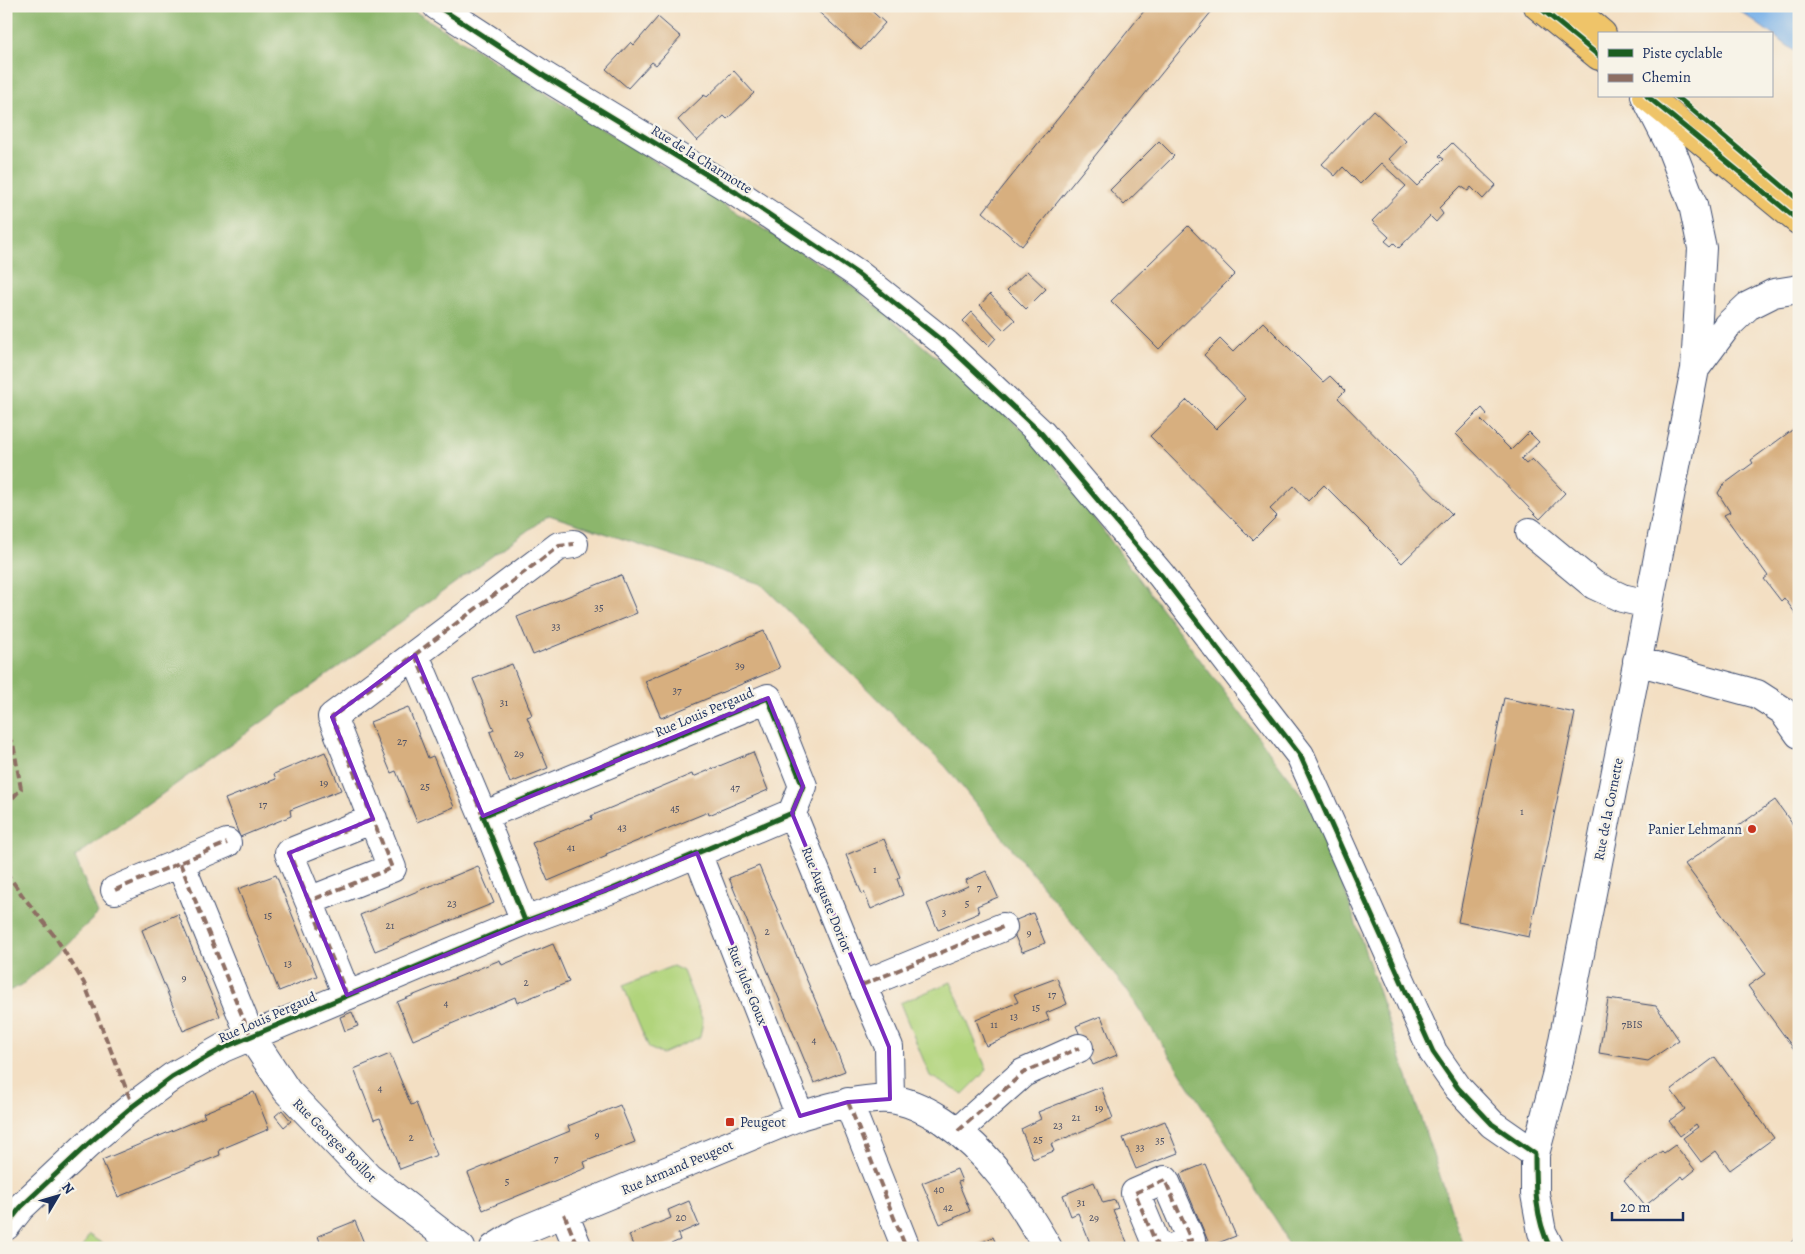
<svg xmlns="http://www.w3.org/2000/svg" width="1805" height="1254" font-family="Alegreya,serif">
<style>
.green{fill:#b1d47c;stroke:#66826d}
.forest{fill:#8cb66c;stroke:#547265}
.water{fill:#78b0e8;stroke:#4a70a3}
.building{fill:#d7af7f}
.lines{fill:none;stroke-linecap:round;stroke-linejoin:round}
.minor-casing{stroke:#3b496d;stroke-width:30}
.major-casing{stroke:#3b496d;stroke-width:30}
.minor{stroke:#fff;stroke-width:28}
.major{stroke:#efc469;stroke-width:28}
.quiet{stroke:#8d6e63;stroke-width:4;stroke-dasharray:8 4;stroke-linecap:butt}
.cycleway-casing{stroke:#f7f3e8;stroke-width:8}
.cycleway{stroke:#1b5e20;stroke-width:5}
.marked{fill:none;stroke:#7b2cbf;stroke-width:4;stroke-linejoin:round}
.poi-dot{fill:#c8321e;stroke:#f7f3e8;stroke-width:2}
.labels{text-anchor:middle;stroke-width:5;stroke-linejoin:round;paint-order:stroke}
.number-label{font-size:11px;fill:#4a4f66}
.street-label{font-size:14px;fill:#1b2f5e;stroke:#f7f3e8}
.poi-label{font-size:14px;fill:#1b2f5e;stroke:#f7f3e8;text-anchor:end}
</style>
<rect width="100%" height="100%" fill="#f7f3e8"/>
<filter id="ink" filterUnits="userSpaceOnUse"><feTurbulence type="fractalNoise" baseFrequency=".02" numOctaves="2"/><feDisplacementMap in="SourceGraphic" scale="10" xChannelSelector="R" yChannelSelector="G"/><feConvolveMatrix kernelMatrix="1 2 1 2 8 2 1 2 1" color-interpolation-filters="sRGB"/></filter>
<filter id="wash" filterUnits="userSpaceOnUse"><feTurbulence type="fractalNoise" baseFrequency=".0096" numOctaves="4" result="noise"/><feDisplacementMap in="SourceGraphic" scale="20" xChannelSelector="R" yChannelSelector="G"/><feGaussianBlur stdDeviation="1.12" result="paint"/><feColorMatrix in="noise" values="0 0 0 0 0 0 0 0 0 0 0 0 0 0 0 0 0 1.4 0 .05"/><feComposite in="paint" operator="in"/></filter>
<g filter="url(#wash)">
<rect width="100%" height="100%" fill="#f3dfc3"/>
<!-- green -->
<path class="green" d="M 673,966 L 683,971 L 703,1021 L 700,1037 L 662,1054 L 649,1048 L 623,985 Z
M 951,982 L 987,1070 L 963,1094 L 930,1076 L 900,1003 Z
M 89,1235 L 109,1248 L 82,1248 Z"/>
<!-- forest -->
<path class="forest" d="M 6,6 L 406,6 L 842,278 L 1035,440 L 1322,822 L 1464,1248 L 1289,1248 L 1280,1226 L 1126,989 L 946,767 L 761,584 L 549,515 L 75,857 L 98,914 L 22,985 L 6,992 Z"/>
<!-- water -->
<path class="water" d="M 1733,6 L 1799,6 L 1799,54 Z"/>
<g id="blocks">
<!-- building -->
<path class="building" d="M 812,6 L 866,6 L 885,23 L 861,50 Z
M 1148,6 L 1216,6 L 1022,246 L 983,212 Z
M 658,17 L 681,37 L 656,65 L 652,62 L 628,88 L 606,69 L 631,42 L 634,45 Z
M 734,71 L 754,93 L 727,119 L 724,116 L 697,141 L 678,120 L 704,95 L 707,97 Z
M 1373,110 L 1406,141 L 1389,159 L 1417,186 L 1444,159 L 1439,156 L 1452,143 L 1496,185 L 1483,199 L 1471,187 L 1468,191 L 1461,186 L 1439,208 L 1443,214 L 1436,222 L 1430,216 L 1399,248 L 1394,243 L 1391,246 L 1385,241 L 1389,237 L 1372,221 L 1406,186 L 1381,163 L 1360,184 L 1343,167 L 1335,176 L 1322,164 Z
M 1159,141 L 1174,156 L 1124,205 L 1110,190 Z
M 1188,226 L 1235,274 L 1159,349 L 1111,301 Z
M 1027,271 L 1046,289 L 1026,309 L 1007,290 Z
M 990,294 L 1015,320 L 1004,330 L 980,305 Z
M 972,312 L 996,338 L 989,346 L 984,341 L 983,342 L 963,321 Z
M 1263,322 L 1323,382 L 1330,376 L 1345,391 L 1338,398 L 1452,514 L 1402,563 L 1324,485 L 1308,501 L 1294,486 L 1270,509 L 1277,516 L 1253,540 L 1150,436 L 1187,400 L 1216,429 L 1246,399 L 1204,355 L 1220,339 L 1233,352 Z
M 1482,408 L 1487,414 L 1481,420 L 1511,450 L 1529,432 L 1539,442 L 1521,459 L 1526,464 L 1532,459 L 1565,493 L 1540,519 L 1456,434 Z
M 1799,425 L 1799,618 L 1784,598 L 1781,601 L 1764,579 L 1768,576 L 1724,515 L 1730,512 L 1718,493 L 1723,485 L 1753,463 L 1751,460 Z
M 621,575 L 637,613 L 533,655 L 517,617 Z
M 764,631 L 780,668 L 661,718 L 645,681 Z
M 512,664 L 532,715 L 527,717 L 548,768 L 510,783 L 490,732 L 494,730 L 473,679 Z
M 1504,698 L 1575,713 L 1529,937 L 1458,922 Z
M 408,707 L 428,758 L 433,756 L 454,807 L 417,822 L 396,771 L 391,773 L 370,722 Z
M 325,752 L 341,790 L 290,810 L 291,816 L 240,837 L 225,799 L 276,779 L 274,774 Z
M 753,752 L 768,790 L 709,815 L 708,812 L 606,854 L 607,856 L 548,881 L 532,843 L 592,819 L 591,816 L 692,774 L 693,777 Z
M 1775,800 L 1799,833 L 1799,1056 L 1748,986 L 1765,974 L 1685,864 Z
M 884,839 L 900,877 L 897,879 L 903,895 L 871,909 L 864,892 L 862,894 L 846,855 Z
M 478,866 L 494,903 L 375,951 L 360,915 Z
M 759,866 L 845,1071 L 814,1083 L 729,878 Z
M 986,871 L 998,897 L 977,906 L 979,913 L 938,930 L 927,904 L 968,886 L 966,880 Z
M 276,875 L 317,976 L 279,991 L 238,889 Z
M 1033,913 L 1045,943 L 1022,952 L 1009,923 Z
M 178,914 L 220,1016 L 183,1031 L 142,930 Z
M 553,944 L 569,982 L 517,1003 L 515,997 L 413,1040 L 397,1002 L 500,960 L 502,965 Z
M 1057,978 L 1067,1004 L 1046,1013 L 1049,1020 L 986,1046 L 976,1020 L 1018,1002 L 1014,994 Z
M 1608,999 L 1656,1006 L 1679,1040 L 1648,1061 L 1599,1053 Z
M 352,1012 L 358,1026 L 345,1031 L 340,1017 Z
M 1101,1016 L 1117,1055 L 1093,1065 L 1076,1026 Z
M 390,1054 L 411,1105 L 416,1103 L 437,1155 L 400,1169 L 380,1118 L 374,1120 L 354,1069 Z
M 1715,1057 L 1774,1138 L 1730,1170 L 1716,1151 L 1701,1162 L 1683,1138 L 1698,1127 L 1696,1124 L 1680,1136 L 1669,1121 L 1685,1109 L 1671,1090 Z
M 1101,1087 L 1113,1118 L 1051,1144 L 1054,1151 L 1033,1159 L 1021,1129 L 1041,1119 L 1038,1112 Z
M 254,1092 L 269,1129 L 219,1150 L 220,1155 L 118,1197 L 102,1160 L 205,1117 L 203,1113 Z
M 620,1105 L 635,1142 L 584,1162 L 586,1168 L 483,1210 L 468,1173 L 570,1131 L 568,1126 Z
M 282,1110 L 291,1121 L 284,1127 L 275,1116 Z
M 1165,1121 L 1178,1153 L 1136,1169 L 1123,1138 Z
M 1675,1145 L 1695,1170 L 1684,1179 L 1682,1176 L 1645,1206 L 1624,1180 L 1662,1151 L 1664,1153 Z
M 1205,1164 L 1236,1236 L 1210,1246 L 1180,1174 Z
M 957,1169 L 962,1181 L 958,1182 L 970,1211 L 940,1224 L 922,1183 Z
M 1094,1182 L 1103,1203 L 1115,1200 L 1118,1208 L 1113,1210 L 1127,1242 L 1114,1248 L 1092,1248 L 1078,1213 L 1071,1216 L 1063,1195 Z
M 689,1201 L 699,1225 L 678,1234 L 680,1240 L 662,1248 L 634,1248 L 629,1235 L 671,1218 L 668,1210 Z
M 355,1221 L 366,1248 L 322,1248 L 318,1236 Z
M 1799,1234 L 1799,1248 L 1786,1248 Z
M 993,1237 L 998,1248 L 969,1248 Z"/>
</g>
</g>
<g filter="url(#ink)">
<use href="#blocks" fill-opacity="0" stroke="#3b496d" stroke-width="1"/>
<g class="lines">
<defs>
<path id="minor" d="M 437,6 L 546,77 L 737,193 L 858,274 L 946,344 L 1042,434 L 1161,575 L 1300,755 L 1433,1052 L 1458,1088 L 1492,1124 L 1535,1154
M 1695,369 L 1727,326 L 1748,306 L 1774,293 L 1799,289
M 1530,532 L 1594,585 L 1622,598 L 1648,604
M 415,655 L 483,816
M 1637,661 L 1757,694 L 1782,710 L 1799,734
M 792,813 L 862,985 L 889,1047 L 890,1099
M 697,853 L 800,1116
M 180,863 L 250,1035 L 287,1091 L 368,1176 L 461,1248
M 115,890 L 227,843
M 309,901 L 289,853 L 373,819
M 862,985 L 1003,927
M 347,995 L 309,901 L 392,868 L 332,717 L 559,546 L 574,544
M 848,1102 L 906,1248
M 958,1131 L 1023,1073 L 1079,1048
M 564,1214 L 578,1248
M 6,1226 L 21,1207 L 88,1144 L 133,1106 L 172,1077 L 223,1048 L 525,921 L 612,889 L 792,813 L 803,786 L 768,698 L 483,816 L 525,921
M 494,1248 L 521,1231 L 800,1116 C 827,1108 861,1097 890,1099 C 909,1101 926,1110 942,1120 C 992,1154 1018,1197 1048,1248
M 1158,1248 L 1135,1193 L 1165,1180 L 1191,1240 L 1172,1248
M 1550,1248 L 1542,1232 L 1535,1194 L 1535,1154 L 1556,1076 L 1695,369 L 1702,248 L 1693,205 L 1669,143 L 1645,96"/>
<path id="major" d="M 1538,6 L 1599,56
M 1569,6 L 1602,34
M 1647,96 L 1799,221"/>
</defs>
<!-- minor casing -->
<use href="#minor" class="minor-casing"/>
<!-- major casing -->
<use href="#major" class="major-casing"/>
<!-- minor -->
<use href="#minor" class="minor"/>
<!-- major -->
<use href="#major" class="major"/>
<!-- quiet -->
<path class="quiet" d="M 415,655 L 483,816
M 6,737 L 13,743 L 21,789 L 6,805
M 180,863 L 250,1035
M 6,872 L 22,895 L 56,938 L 84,983 L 133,1106
M 115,890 L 227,843
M 309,901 L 289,853 L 373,819
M 862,985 L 1003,927
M 347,995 L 309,901 L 392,868 L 332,717 L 559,546 L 574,544
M 848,1102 L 906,1248
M 958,1131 L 1023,1073 L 1079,1048
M 564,1214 L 578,1248
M 1158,1248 L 1135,1193 L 1165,1180 L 1191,1240 L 1172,1248"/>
<defs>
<path id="cycleway" d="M 437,6 L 546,77 L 737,193 L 858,274 L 946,344 L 1042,434 L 1161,575 L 1300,755 L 1433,1052 L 1458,1088 L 1492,1124 L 1535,1154 C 1535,1188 1535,1217 1550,1248
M 1538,6 L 1599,56
M 1647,96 L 1799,221
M 1676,96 L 1799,200
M 6,1226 L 21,1207 L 88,1144 L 133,1106 L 172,1077 L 223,1048 L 525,921 L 612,889 L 792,813 L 803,786 L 768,698 L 483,816 L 525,921"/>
</defs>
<!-- cycleway casing -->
<use href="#cycleway" class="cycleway-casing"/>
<!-- cycleway -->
<use href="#cycleway" class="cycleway"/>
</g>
</g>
<!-- marked area -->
<path class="marked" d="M 415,655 L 483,816 L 768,698 L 803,786 L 792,813 L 889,1047 L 890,1099 L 848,1102 L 800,1116 L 697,853 L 347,995 L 289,853 L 373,819 L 332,717 Z"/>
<!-- markers -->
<g class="poi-dot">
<circle cx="1752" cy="829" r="5"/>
<rect x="725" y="1117" width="10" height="10" rx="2.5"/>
</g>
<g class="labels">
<!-- number labels -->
<g class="number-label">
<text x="599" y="611">35</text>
<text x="556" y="630">33</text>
<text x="740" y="669">39</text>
<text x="677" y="694">37</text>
<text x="504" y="706">31</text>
<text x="402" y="745">27</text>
<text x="519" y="757">29</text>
<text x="324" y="786">19</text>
<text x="425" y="790">25</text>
<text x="735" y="791">47</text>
<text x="263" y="808">17</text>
<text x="675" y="812">45</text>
<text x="1522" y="815">1</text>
<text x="622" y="831">43</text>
<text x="571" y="851">41</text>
<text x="875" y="873">1</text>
<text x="979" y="891">7</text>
<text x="452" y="907">23</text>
<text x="967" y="907">5</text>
<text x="944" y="916">3</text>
<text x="268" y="919">15</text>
<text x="390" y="929">21</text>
<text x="767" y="935">2</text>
<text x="1029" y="936">9</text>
<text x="288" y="967">13</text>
<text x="184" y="981">9</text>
<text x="526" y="986">2</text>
<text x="1052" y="998">17</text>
<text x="446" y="1007">4</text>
<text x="1036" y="1011">15</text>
<text x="1014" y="1020">13</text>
<text x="994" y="1028">11</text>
<text x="1632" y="1028">7BIS</text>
<text x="814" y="1044">4</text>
<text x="380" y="1092">4</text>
<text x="1099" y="1111">19</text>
<text x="1076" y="1121">21</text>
<text x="1058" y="1129">23</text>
<text x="597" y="1138">9</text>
<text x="411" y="1141">2</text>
<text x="1038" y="1143">25</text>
<text x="1160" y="1144">35</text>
<text x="1140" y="1151">33</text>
<text x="556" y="1162">7</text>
<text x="507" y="1185">5</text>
<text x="939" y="1193">40</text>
<text x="1081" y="1206">31</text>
<text x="948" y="1211">42</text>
<text x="681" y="1221">20</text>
<text x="1094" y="1221">29</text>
</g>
<!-- street labels -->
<g class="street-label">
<text transform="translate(702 159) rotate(32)" y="5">Rue de la Charmotte</text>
<text transform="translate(704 712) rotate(-23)" y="5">Rue Louis Pergaud</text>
<text transform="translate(1608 809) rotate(-79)" y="5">Rue de la Cornette</text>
<text transform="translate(827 899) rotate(68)" y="5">Rue Auguste Doriot</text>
<text transform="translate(748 985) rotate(68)" y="5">Rue Jules Goux</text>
<text transform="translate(267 1017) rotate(-24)" y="5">Rue Louis Pergaud</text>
<text transform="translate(335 1140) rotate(45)" y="5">Rue Georges Boillot</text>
<text transform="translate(677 1167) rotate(-23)" y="5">Rue Armand Peugeot</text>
</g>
<!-- poi labels -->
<g class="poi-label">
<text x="1742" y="834">Panier Lehmann</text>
<text x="740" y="1127" text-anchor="start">Peugeot</text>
</g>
</g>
<!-- margin -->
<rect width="1805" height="1254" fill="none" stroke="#f7f3e8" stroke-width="25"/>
<!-- legend -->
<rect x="1598" y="32" width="175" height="65" fill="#f7f3e8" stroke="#9fa5b1"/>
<rect x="1608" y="49" width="25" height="8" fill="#1b5e20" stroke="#9fa5b1"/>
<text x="1642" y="58" font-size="15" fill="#1b2f5e">Piste cyclable</text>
<rect x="1608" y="74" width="25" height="8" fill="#8d6e63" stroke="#9fa5b1"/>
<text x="1642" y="82" font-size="15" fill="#1b2f5e">Chemin</text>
<!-- north arrow -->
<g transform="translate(58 1196) rotate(52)" stroke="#f7f3e8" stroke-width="4" paint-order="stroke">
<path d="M0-4L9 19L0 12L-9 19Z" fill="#1b2f5e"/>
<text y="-8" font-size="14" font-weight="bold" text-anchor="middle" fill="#1b2f5e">N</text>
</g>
<!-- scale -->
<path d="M1612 1212v8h71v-8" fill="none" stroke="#1b2f5e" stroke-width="2.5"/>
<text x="1620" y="1212" font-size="15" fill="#1b2f5e" stroke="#f7f3e8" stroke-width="4" paint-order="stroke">20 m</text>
</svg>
